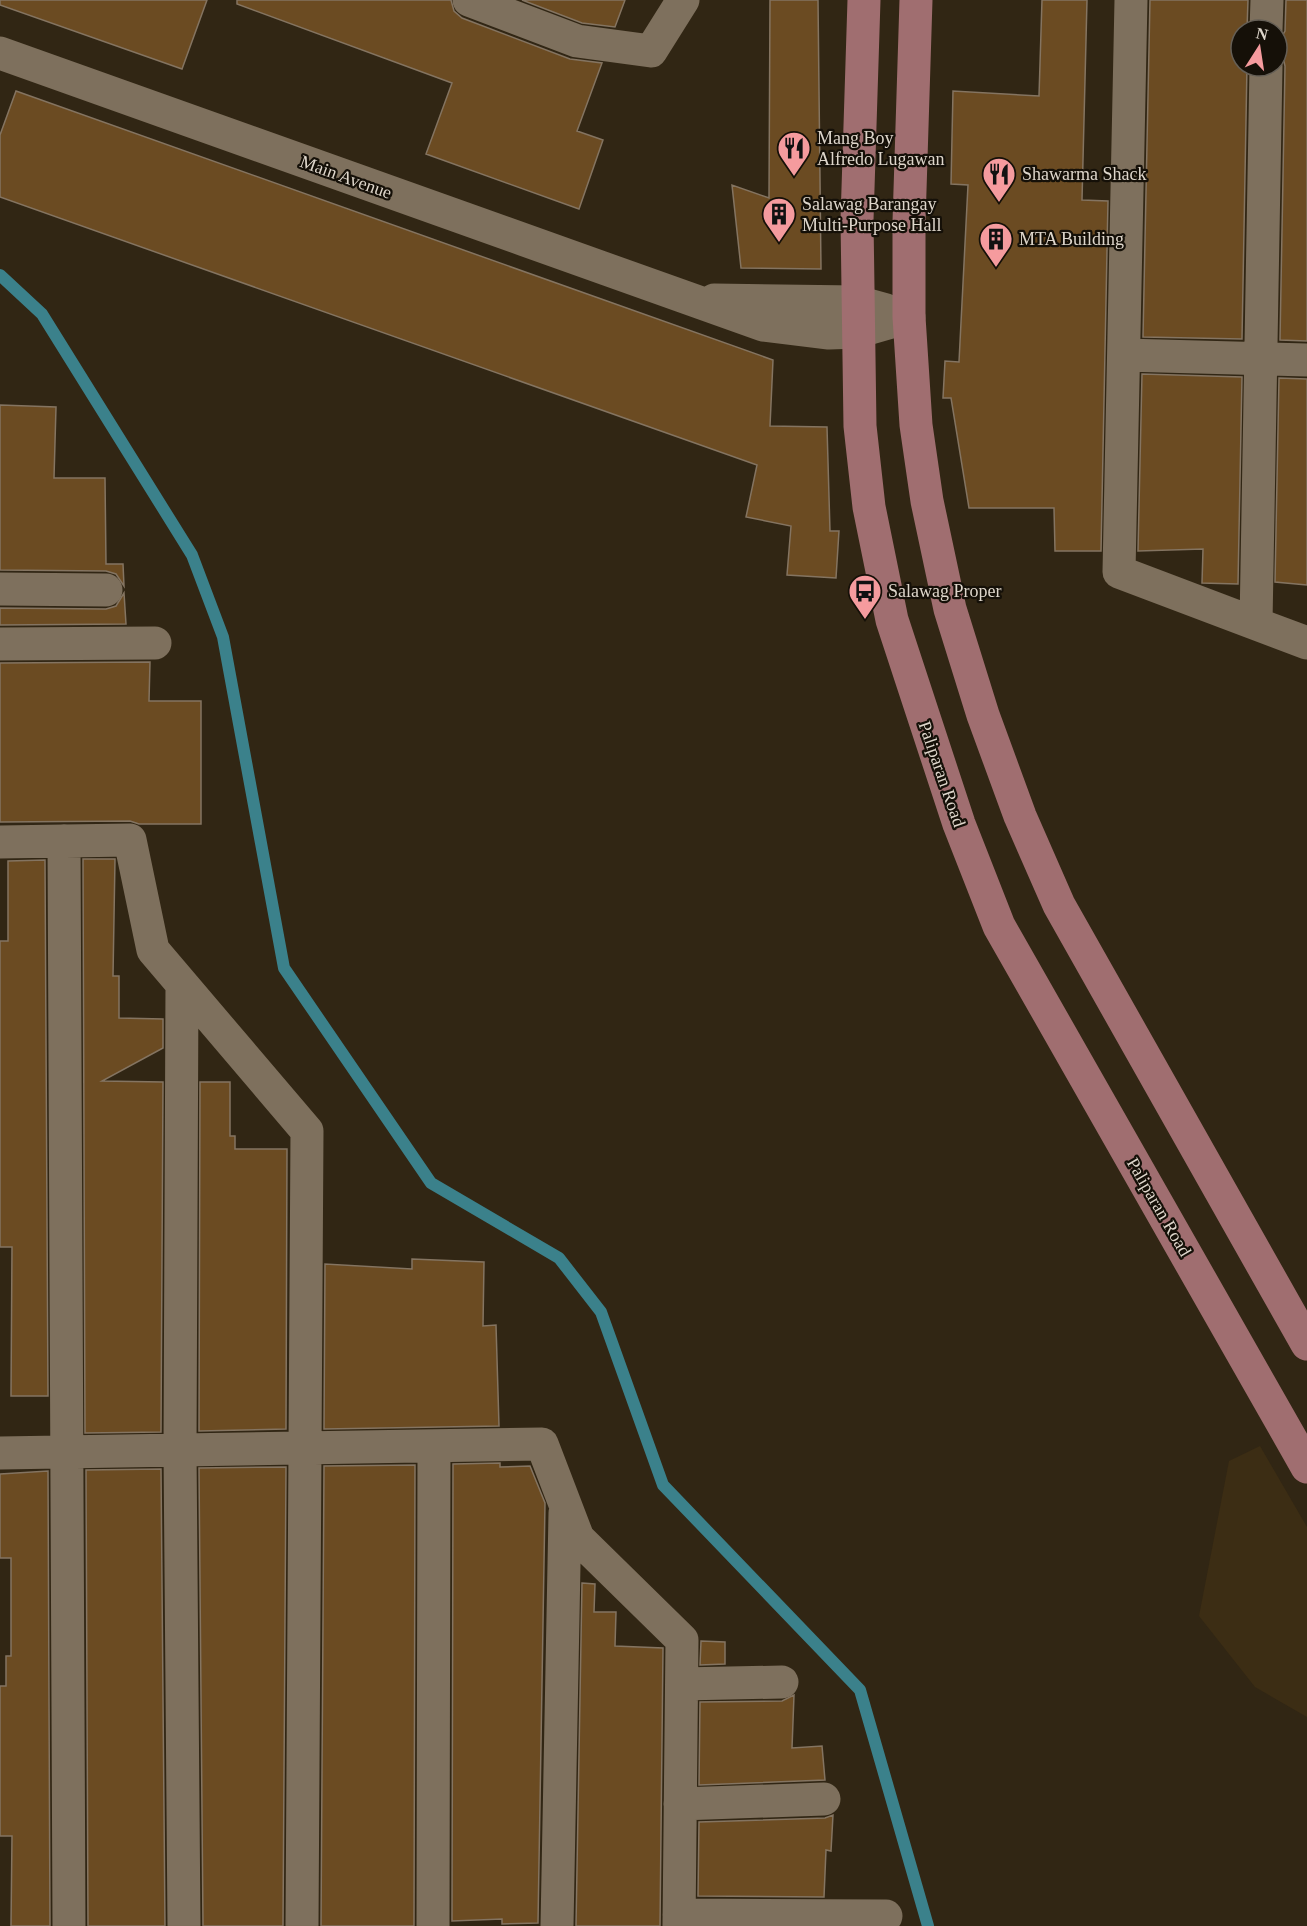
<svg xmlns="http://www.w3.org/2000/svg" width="1307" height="1926" font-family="'Times New Roman',serif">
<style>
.built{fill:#3c2d14}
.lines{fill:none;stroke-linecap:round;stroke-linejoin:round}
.stream{stroke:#3b818b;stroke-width:12}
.building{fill:#6b4b22;stroke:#847461;stroke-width:1.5}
.minor{stroke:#7e705d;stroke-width:33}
.major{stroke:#a06e70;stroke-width:33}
.labels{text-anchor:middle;stroke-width:4.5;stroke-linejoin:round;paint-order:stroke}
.poi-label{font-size:18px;fill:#ded6cb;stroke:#151008;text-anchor:start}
.street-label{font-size:18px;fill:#ded6cb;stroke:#151008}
</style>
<rect width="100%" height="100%" fill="#312614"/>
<!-- built -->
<path class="built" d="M 1260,1446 L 1307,1527 L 1307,1717 L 1255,1687 L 1199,1616 L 1229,1461 Z"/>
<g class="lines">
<!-- stream -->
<path class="stream" d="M 0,275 L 42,314 L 192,555 L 223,637 L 284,968 L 431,1183 L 559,1258 L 601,1312 L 663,1485 L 860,1690 L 928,1926"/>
</g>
<!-- building -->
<path class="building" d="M 0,0 L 207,0 L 182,69 L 0,5 Z
M 237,0 L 451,0 L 454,11 L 462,18 L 570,59 L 602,63 L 577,131 L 603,140 L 579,209 L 426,154 L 452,83 L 237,4 Z
M 522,0 L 625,0 L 615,27 L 582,23 Z
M 770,0 L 818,0 L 821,269 L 741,268 L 732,185 L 769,198 Z
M 1042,0 L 1087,0 L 1082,200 L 1108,201 L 1101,551 L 1055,551 L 1054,508 L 969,508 L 951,398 L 943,398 L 945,361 L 959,362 L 968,185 L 951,184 L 953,91 L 1039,96 Z
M 1150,0 L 1248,0 L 1247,30 L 1241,30 L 1241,66 L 1247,66 L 1242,339 L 1143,337 Z
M 1286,0 L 1307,0 L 1307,341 L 1280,340 L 1285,66 L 1283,57 L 1277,51 L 1277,45 L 1285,31 Z
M 16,91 L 773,360 L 770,426 L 827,427 L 830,531 L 839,531 L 836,578 L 787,575 L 791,526 L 746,517 L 757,465 L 0,197 L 0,135 Z
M 1142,374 L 1242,377 L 1238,584 L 1202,583 L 1203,549 L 1138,551 Z
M 1279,378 L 1307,379 L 1307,585 L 1275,582 Z
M 0,405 L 56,407 L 54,478 L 105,478 L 106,564 L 123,564 L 124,586 L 116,574 L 106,571 L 0,570 Z
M 124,593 L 126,624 L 0,625 L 0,608 L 106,609 L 116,606 Z
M 150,662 L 149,701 L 201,701 L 201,824 L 139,824 L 130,821 L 0,822 L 0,663 Z
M 83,859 L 115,859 L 113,976 L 119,976 L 119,1018 L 163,1019 L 163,1048 L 102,1081 L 163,1082 L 161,1432 L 85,1433 Z
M 45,860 L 48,1396 L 11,1396 L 12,1247 L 0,1247 L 0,941 L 8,941 L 8,861 Z
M 200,1082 L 230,1082 L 230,1136 L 235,1136 L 235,1149 L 287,1149 L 286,1429 L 199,1431 Z
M 412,1259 L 484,1262 L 483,1326 L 496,1325 L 499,1426 L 324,1429 L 325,1264 L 412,1269 Z
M 500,1463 L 500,1467 L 530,1466 L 545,1503 L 538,1923 L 502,1924 L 502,1919 L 452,1921 L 453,1464 Z
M 415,1465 L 414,1926 L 321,1926 L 324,1466 Z
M 286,1467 L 283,1926 L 203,1926 L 199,1468 Z
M 161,1469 L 165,1926 L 88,1926 L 86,1470 Z
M 48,1471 L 50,1926 L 11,1926 L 12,1836 L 0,1836 L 0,1686 L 6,1686 L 6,1656 L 11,1656 L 11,1558 L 0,1558 L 0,1474 Z
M 582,1583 L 595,1584 L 594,1612 L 616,1612 L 615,1646 L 663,1648 L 660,1926 L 576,1926 Z
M 701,1641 L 725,1642 L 725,1664 L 700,1665 Z
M 794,1695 L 792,1748 L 822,1746 L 825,1780 L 699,1785 L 700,1702 L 782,1701 Z
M 833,1815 L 831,1851 L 826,1850 L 824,1897 L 698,1896 L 699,1822 L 825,1818 Z"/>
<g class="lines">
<!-- minor -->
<path class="minor" d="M 469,0 L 577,41 L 651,51 L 683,0
M 1131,0 L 1119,572 L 1307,643
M 1266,30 L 1267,0
M 0,53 L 763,325 L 829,333 L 857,332 L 909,317
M 714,300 L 857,302 L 886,310
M 1124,355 L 1307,360
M 0,589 L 106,590
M 1256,623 L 1266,66
M 0,644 L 155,643
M 64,841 L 69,1926
M 0,842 L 130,840 L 153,950 L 307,1131 L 302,1926
M 182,984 L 180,1450 L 184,1926
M 0,1453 L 542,1444 L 578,1538 L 682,1640 L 679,1926
M 682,1684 L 782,1682
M 680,1804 L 824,1799
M 679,1915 L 886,1916
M 433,1926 L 434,1446
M 557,1926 L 565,1513"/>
<!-- major -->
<path class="major" d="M 864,0 L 857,220 L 860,426 L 869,507 L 892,620 L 959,824 L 999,926 L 1307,1467
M 916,0 L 909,222 L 909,317 L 916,425 L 927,501 L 950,609 L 983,715 L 1020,816 L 1059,905 L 1307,1344"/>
</g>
<!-- icons -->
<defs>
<symbol id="restaurant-pin" viewBox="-11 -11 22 30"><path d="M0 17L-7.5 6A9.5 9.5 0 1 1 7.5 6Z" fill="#f59b9e" stroke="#151008"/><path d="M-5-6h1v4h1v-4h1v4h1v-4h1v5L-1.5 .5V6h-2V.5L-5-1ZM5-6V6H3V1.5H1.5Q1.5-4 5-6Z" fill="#111"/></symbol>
<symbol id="building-pin" viewBox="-11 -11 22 30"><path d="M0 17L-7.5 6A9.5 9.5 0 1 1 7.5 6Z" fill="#f59b9e" stroke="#151008"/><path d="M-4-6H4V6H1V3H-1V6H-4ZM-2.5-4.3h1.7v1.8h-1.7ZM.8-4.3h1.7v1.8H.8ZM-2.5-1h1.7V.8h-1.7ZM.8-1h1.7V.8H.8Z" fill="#111"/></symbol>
<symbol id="bus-pin" viewBox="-11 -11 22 30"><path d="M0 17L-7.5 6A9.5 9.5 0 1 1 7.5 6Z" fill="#f59b9e" stroke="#151008"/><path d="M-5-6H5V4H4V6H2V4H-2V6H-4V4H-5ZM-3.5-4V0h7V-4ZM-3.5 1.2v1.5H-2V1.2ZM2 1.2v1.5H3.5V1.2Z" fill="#111"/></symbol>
</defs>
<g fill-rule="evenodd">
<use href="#restaurant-pin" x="775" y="129" width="38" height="52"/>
<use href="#restaurant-pin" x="980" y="155" width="38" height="52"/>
<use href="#building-pin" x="760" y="195" width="38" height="52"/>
<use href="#building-pin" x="977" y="220" width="38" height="52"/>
<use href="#bus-pin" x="846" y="572" width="38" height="52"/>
</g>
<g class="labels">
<!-- poi labels -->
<g class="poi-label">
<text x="817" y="144">Mang Boy<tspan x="817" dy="21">Alfredo Lugawan</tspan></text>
<text x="1022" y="180">Shawarma Shack</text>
<text x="802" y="210">Salawag Barangay<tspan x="802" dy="21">Multi-Purpose Hall</tspan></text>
<text x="1019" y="245">MTA Building</text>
<text x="888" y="597">Salawag Proper</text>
</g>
<!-- street labels -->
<g class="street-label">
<text transform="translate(346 177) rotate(20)" y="6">Main Avenue</text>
<text transform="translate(942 774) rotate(71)" y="6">Paliparan Road</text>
<text transform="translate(1159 1207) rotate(60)" y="6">Paliparan Road</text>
</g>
</g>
<!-- north arrow -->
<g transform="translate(1259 48) rotate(12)"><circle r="28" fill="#151008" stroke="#655f56" stroke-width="1.5"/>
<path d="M0-4.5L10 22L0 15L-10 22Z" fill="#f59b9e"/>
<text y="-9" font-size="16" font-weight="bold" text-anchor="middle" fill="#ded6cb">N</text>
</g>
</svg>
